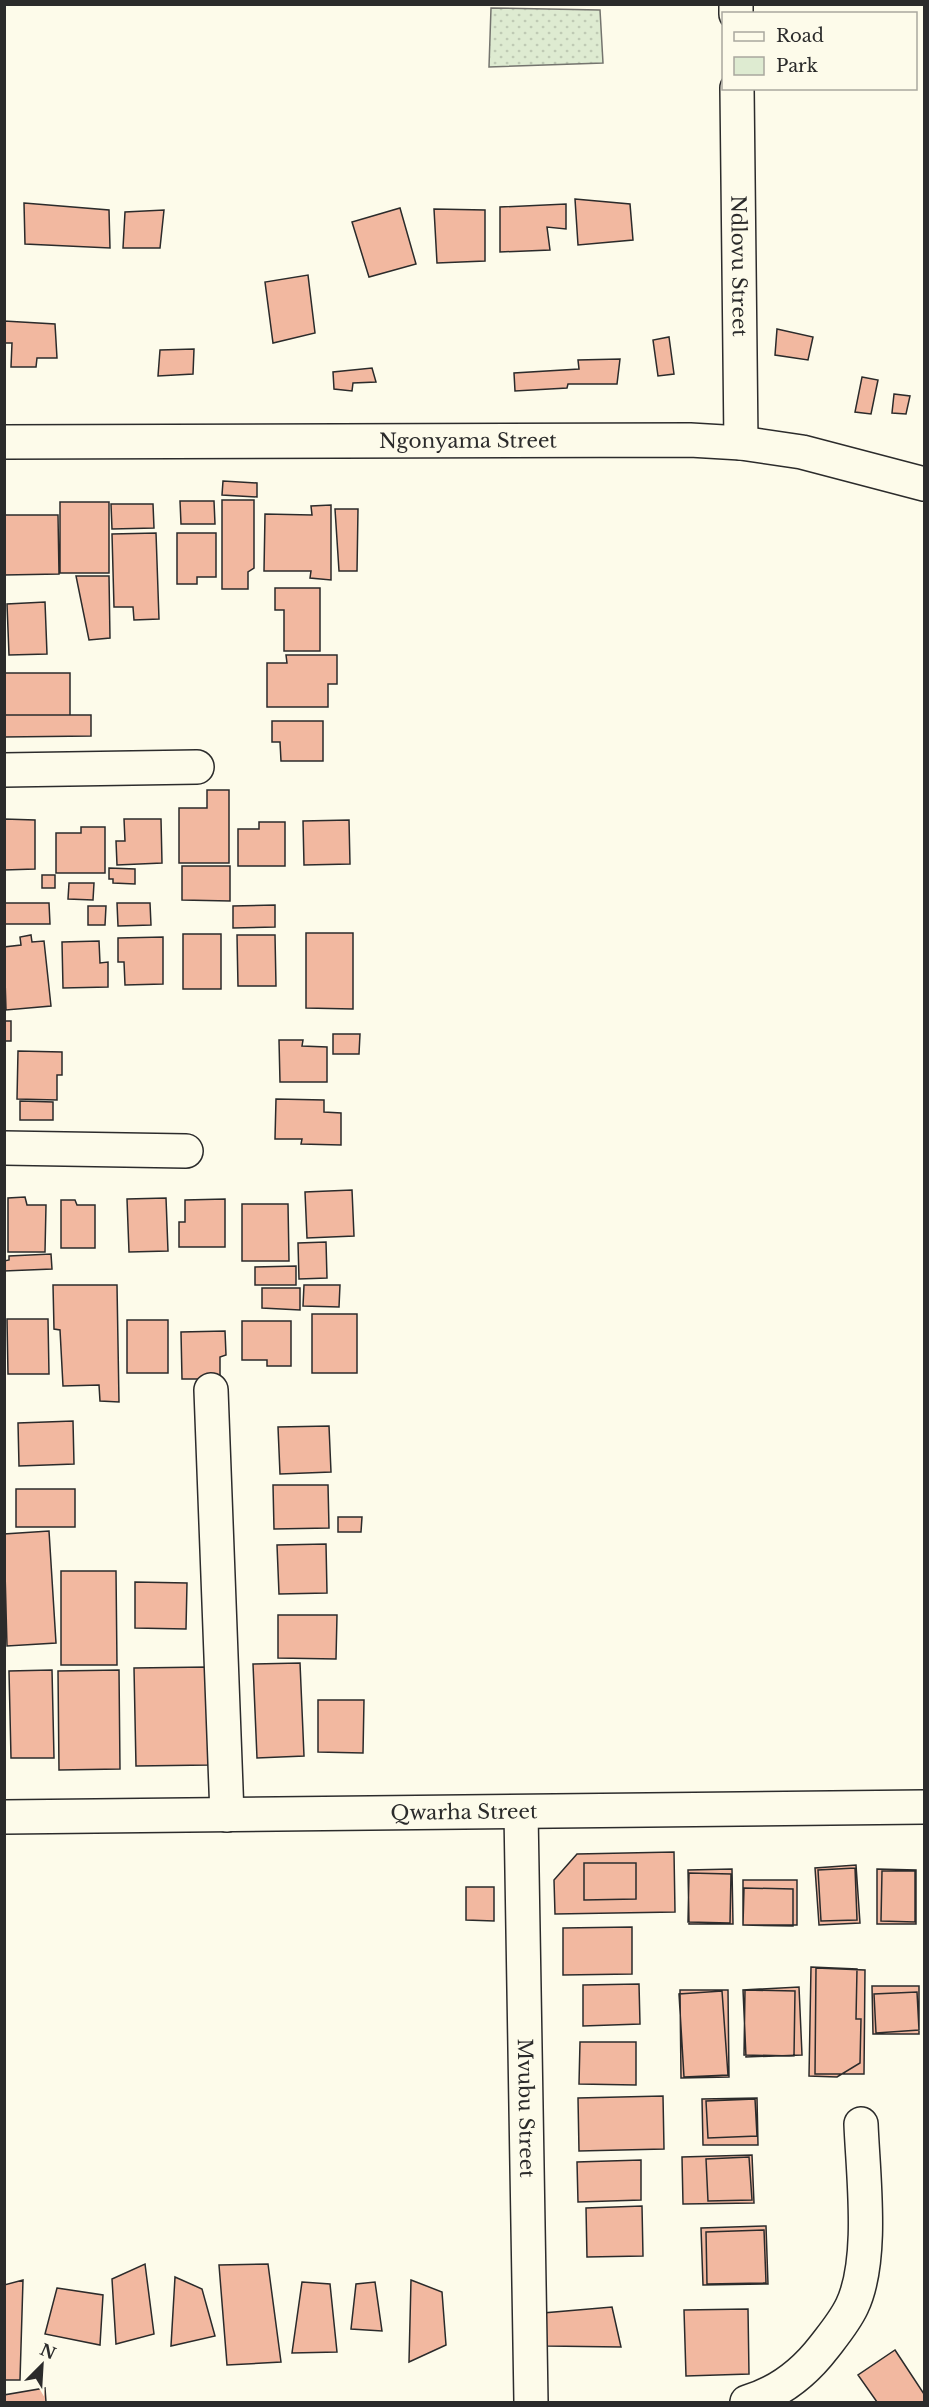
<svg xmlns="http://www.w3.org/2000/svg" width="929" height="2407" font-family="'Libre Baskerville',serif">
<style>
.green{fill:url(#green-dots);stroke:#74746e;stroke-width:1.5}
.building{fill:#f2b8a0;stroke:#2b2b2b;stroke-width:1.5}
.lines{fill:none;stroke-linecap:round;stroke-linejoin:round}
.minor-casing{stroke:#2b2b2b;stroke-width:36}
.minor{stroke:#fdfbea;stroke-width:33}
.labels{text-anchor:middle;stroke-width:4.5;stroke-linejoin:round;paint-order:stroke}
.street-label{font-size:20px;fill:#2b2b2b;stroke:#fdfbea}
</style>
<defs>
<pattern id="green-dots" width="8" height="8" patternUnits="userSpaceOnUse" patternTransform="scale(1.5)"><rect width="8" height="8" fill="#deebd1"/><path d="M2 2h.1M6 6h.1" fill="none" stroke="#bfcab4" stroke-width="1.8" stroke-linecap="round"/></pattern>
</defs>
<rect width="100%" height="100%" fill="#fdfbea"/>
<!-- green -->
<path class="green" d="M 491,8 L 600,10 L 603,63 L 489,67 Z"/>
<!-- building -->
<path class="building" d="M 575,199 L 630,204 L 633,240 L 578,245 Z
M 24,203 L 109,210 L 110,248 L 25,244 Z
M 566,204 L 566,229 L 547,227 L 550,250 L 500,252 L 500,207 Z
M 400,208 L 416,264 L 369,277 L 352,222 Z
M 434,209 L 485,210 L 485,261 L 437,263 Z
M 164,210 L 160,248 L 123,248 L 125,212 Z
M 308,275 L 315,333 L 273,343 L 265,282 Z
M 4,321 L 55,324 L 57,358 L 37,358 L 36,367 L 11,367 L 12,343 L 4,343 Z
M 777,329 L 813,337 L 808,360 L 775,355 Z
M 669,337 L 674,374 L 658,376 L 653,340 Z
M 194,349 L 193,374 L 158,376 L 160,350 Z
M 620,359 L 617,384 L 568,384 L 567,388 L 515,391 L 514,373 L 579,369 L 578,360 Z
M 372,368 L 376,382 L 353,383 L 352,391 L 334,389 L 333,372 Z
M 862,377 L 878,380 L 871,414 L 855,412 Z
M 894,394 L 910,396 L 906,414 L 892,413 Z
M 223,481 L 257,483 L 257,497 L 222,495 Z
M 222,500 L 254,500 L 254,568 L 248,572 L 248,589 L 222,589 Z
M 180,501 L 214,501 L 215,524 L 181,524 Z
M 60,502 L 109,502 L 109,573 L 60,573 Z
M 111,504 L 153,504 L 154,528 L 112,529 Z
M 331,505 L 331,580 L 310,578 L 311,571 L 264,571 L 265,514 L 312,515 L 311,506 Z
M 335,509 L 358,509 L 357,571 L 339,571 Z
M 4,515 L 58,515 L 59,574 L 4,575 Z
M 156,533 L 159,619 L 134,620 L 133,607 L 114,607 L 112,534 Z
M 177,533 L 216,533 L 216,577 L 197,577 L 197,584 L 177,584 Z
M 76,576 L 109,576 L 110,638 L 89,640 Z
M 275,588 L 320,588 L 320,651 L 284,651 L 284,610 L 275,610 Z
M 45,602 L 47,654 L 9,655 L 7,604 Z
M 286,655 L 337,655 L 337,684 L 328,684 L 328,707 L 267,707 L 267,663 L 287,663 Z
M 4,673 L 70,673 L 70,715 L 4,715 Z
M 4,715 L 91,715 L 91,736 L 4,737 Z
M 272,721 L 323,721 L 323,761 L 281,761 L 280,742 L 272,742 Z
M 207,790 L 229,790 L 229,863 L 179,863 L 179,808 L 207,808 Z
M 4,819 L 35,820 L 35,869 L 4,870 Z
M 124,819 L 161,819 L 162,863 L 117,865 L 116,841 L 125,841 Z
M 349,820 L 350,864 L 304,865 L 303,821 Z
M 259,822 L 285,822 L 285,866 L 238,866 L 238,829 L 259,829 Z
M 81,827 L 105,827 L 105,873 L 56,873 L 56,833 L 81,833 Z
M 182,866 L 230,866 L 230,901 L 182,900 Z
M 109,868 L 135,869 L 135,884 L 113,883 L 113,879 L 109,879 Z
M 42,875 L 55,875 L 55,888 L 42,888 Z
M 69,883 L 94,883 L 93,900 L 68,899 Z
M 4,903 L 49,903 L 50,924 L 4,924 Z
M 117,903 L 150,903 L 151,925 L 118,926 Z
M 275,905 L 275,927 L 233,928 L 233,906 Z
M 88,906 L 106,906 L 105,925 L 88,925 Z
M 306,933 L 353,933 L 353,1009 L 306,1008 Z
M 183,934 L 221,934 L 221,989 L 183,989 Z
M 31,935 L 32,942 L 44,941 L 51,1006 L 6,1010 L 4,947 L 21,945 L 20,937 Z
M 237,935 L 275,935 L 276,986 L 238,986 Z
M 163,937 L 163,984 L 125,985 L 124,962 L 118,962 L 118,938 Z
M 99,941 L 100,963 L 108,962 L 108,987 L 63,988 L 62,942 Z
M 4,1021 L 11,1021 L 11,1041 L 4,1041 Z
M 333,1034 L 360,1034 L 359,1054 L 333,1054 Z
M 279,1040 L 303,1040 L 302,1046 L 327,1047 L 327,1082 L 280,1082 Z
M 18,1051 L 62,1052 L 62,1075 L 57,1075 L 57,1100 L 17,1099 Z
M 276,1099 L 324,1100 L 324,1112 L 341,1113 L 341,1145 L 301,1144 L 302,1139 L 275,1139 Z
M 20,1101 L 53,1102 L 53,1120 L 20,1120 Z
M 352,1190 L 354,1236 L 307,1238 L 305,1192 Z
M 25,1197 L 27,1205 L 46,1205 L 45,1252 L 8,1252 L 8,1198 Z
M 166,1198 L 168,1251 L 129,1252 L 127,1199 Z
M 225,1199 L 225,1247 L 179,1247 L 179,1222 L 185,1222 L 185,1200 Z
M 61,1200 L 75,1200 L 77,1205 L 95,1205 L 95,1248 L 61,1248 Z
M 242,1204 L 288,1204 L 289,1261 L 242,1261 Z
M 326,1242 L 327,1278 L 299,1279 L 298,1243 Z
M 51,1254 L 52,1269 L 4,1271 L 4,1261 L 9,1260 L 9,1256 Z
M 296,1266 L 296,1285 L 255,1285 L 255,1267 Z
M 53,1285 L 117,1285 L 119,1402 L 100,1401 L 99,1385 L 63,1386 L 60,1330 L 54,1329 Z
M 304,1285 L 340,1285 L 339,1307 L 303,1306 Z
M 262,1288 L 300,1288 L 300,1310 L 262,1308 Z
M 312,1314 L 357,1314 L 357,1373 L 312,1373 Z
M 7,1319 L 48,1319 L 49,1374 L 8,1374 Z
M 127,1320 L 168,1320 L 168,1373 L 127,1373 Z
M 242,1321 L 291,1321 L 291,1366 L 267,1366 L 267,1360 L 242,1360 Z
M 225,1331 L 226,1355 L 220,1357 L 220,1379 L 182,1379 L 181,1332 Z
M 73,1421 L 74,1464 L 19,1466 L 18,1423 Z
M 329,1426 L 331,1472 L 280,1474 L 278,1427 Z
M 273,1485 L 328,1485 L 329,1528 L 274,1529 Z
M 16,1489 L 75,1489 L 75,1527 L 16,1527 Z
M 338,1517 L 362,1517 L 361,1532 L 338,1532 Z
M 49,1531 L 56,1643 L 7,1646 L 4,1534 Z
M 326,1544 L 327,1593 L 279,1594 L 277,1545 Z
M 61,1571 L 116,1571 L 117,1665 L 61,1665 Z
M 135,1582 L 187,1583 L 186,1629 L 135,1628 Z
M 278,1615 L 337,1615 L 336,1659 L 278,1658 Z
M 300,1663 L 304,1756 L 257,1758 L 253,1664 Z
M 208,1667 L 209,1765 L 136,1766 L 134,1668 Z
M 52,1670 L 54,1758 L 11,1758 L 9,1671 Z
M 119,1670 L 120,1769 L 59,1770 L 58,1671 Z
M 318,1700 L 364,1700 L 363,1753 L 318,1752 Z
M 674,1852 L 675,1912 L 555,1914 L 554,1880 L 577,1854 Z
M 584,1863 L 636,1863 L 636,1899 L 584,1900 Z
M 856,1865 L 860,1923 L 819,1925 L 815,1868 Z
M 855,1868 L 857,1920 L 821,1921 L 818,1870 Z
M 732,1869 L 733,1924 L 689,1924 L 688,1870 Z
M 877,1869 L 916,1870 L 916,1924 L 877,1924 Z
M 882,1871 L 915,1871 L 915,1922 L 881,1921 Z
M 689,1873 L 731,1874 L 730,1923 L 688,1922 Z
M 743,1880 L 797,1880 L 797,1925 L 743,1925 Z
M 466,1887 L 494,1887 L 494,1921 L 466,1920 Z
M 744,1888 L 793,1889 L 793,1926 L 743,1925 Z
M 632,1927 L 632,1974 L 563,1975 L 563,1928 Z
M 811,1967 L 857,1969 L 856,2019 L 861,2019 L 860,2063 L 837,2077 L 809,2076 Z
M 816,1968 L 865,1970 L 864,2074 L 815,2074 Z
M 639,1984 L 640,2024 L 583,2026 L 583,1985 Z
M 872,1986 L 919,1986 L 919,2034 L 873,2034 Z
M 799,1987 L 802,2055 L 746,2057 L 743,1990 Z
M 680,1990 L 728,1990 L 729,2077 L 681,2078 Z
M 745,1990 L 795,1991 L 794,2056 L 744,2055 Z
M 722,1991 L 728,2075 L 684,2077 L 679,1994 Z
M 917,1992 L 919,2030 L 876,2033 L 874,1994 Z
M 580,2042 L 636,2042 L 636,2085 L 579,2084 Z
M 663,2096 L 664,2149 L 579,2151 L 578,2098 Z
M 757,2098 L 758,2145 L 703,2145 L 702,2099 Z
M 755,2099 L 757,2136 L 708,2138 L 706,2101 Z
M 752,2155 L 754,2203 L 683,2204 L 682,2157 Z
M 749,2157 L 752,2200 L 708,2201 L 706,2159 Z
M 641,2160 L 641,2200 L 578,2202 L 577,2162 Z
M 642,2206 L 643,2256 L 587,2257 L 586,2208 Z
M 766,2226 L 768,2284 L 703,2285 L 701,2228 Z
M 764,2230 L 766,2283 L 707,2284 L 706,2232 Z
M 145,2264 L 154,2334 L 116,2344 L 112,2279 Z
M 268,2264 L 281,2362 L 227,2365 L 219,2265 Z
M 175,2277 L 202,2289 L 215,2336 L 171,2346 Z
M 23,2280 L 20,2380 L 4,2380 L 4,2285 Z
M 411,2280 L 442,2292 L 446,2345 L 409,2362 Z
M 302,2282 L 330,2284 L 337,2352 L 292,2353 Z
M 375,2282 L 382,2331 L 351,2329 L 356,2284 Z
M 57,2288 L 103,2295 L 100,2345 L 45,2334 Z
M 612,2307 L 621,2347 L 547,2346 L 543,2313 Z
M 748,2309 L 749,2374 L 686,2376 L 684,2310 Z
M 895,2350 L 924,2394 L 924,2402 L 877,2402 L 858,2375 Z
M 45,2388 L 46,2402 L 4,2402 L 4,2395 Z"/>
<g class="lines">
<defs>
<g id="minor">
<path d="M 736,4 L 736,14"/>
<path id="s1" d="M 737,88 L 741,443"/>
<path id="s2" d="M 4,442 L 690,440 L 741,443 L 802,452 L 924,484"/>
<path d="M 4,770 L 197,767"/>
<path d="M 4,1148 L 186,1151"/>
<path d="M 211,1390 L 227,1815"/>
<path id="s3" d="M 521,1812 L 531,2402"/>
<path id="s4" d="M 4,1817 L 924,1807"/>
<path d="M 747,2402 C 778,2393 804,2373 824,2347 C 834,2334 845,2321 852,2306 C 874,2260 863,2175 861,2124"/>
</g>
</defs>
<!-- minor casing -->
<use href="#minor" class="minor-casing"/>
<!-- minor -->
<use href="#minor" class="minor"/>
</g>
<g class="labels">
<!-- street labels -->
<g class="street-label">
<text dy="7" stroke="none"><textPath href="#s1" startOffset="178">Ndlovu Street</textPath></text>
<text dy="7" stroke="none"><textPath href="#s2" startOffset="464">Ngonyama Street</textPath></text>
<text dy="7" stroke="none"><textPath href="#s4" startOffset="460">Qwarha Street</textPath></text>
<text dy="7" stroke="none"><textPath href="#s3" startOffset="296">Mvubu Street</textPath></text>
</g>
</g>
<!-- border -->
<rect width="929" height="2407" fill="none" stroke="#2b2b2b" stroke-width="12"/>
<!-- legend -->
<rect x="722" y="12" width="195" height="78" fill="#fdfbea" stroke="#a9a89e" stroke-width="1.5"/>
<rect x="734" y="32" width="30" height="9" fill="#fdfbea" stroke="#a9a89e" stroke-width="1.5"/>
<text x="776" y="42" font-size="18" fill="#2b2b2b">Road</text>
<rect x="734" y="57" width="30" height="18" fill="#deebd1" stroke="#a9a89e" stroke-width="1.5"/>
<text x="776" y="72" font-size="18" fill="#2b2b2b">Park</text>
<!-- north arrow -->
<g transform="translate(42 2365) rotate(24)" stroke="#fdfbea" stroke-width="4.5" paint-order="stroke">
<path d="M0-4.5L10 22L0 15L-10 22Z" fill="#2b2b2b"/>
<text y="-9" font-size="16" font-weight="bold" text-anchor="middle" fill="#2b2b2b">N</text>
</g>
</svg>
